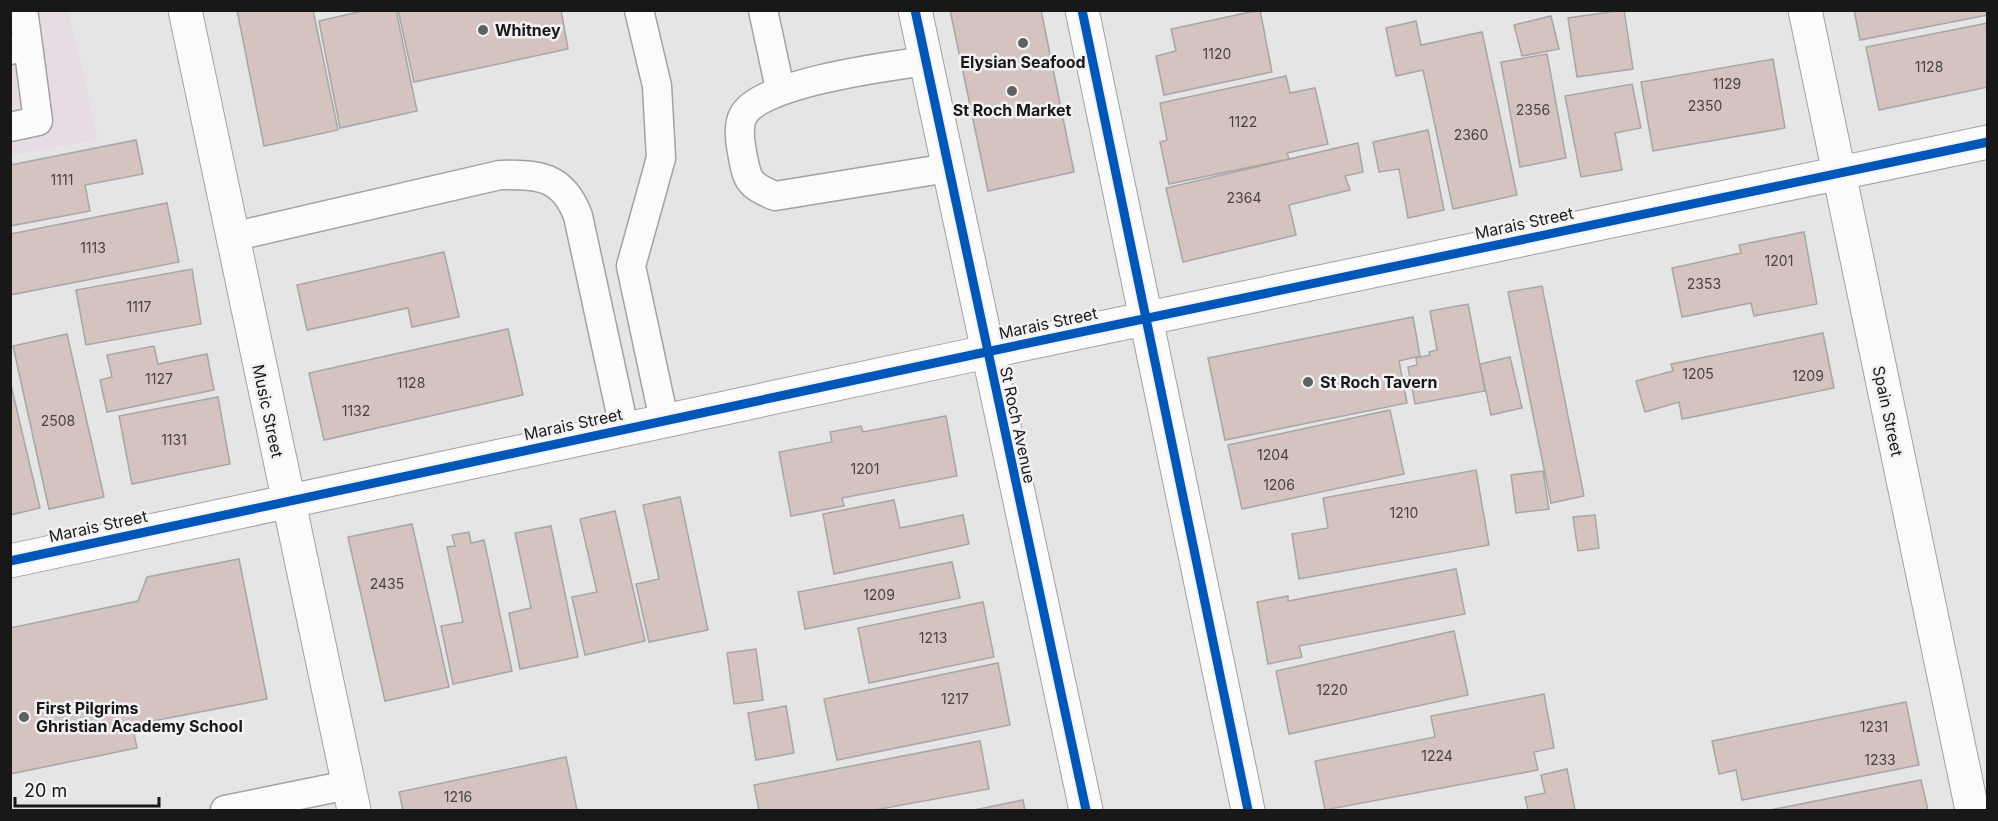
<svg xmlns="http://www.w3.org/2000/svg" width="1998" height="821" font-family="Inter,sans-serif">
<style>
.commercial{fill:#e8dce4}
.building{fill:#d5c3c0;stroke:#a7a6a6;stroke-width:1.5}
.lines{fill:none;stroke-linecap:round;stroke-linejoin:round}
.lane-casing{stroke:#a2a2a3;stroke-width:31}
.street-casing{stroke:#a2a2a3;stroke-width:35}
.lane{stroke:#fbfbfb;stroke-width:28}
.street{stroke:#fbfbfb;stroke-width:33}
.cycleway-casing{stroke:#f2f2f5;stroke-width:13}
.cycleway{stroke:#0057b8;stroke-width:9}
.poi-dot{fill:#606061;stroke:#f2f2f5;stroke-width:2}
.labels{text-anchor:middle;stroke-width:5;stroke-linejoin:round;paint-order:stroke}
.number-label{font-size:14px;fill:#474343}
.poi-label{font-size:16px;font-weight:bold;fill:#181819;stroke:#f2f2f5;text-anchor:start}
.street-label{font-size:16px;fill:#181819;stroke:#f2f2f5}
</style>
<rect width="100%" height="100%" fill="#e5e5e6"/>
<!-- commercial -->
<path class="commercial" d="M 11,11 L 69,11 L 98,140 L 11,155 Z"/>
<!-- building -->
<path class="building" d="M 237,10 L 313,10 L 338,130 L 264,146 Z
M 367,10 L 396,10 L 417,111 L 340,128 L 319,21 Z
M 398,10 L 561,10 L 568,49 L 414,82 Z
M 950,10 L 1041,10 L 1074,172 L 988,191 Z
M 1260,10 L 1272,72 L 1164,95 L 1156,56 L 1176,51 L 1171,29 Z
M 1624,10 L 1633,69 L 1577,77 L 1568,18 Z
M 1854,10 L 1988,10 L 1988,15 L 1860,40 Z
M 1551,16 L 1559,49 L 1522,56 L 1514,25 Z
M 1416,21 L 1421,45 L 1482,32 L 1517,195 L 1453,209 L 1423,70 L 1396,76 L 1386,28 Z
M 1988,23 L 1988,87 L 1879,110 L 1866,47 Z
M 1547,54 L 1566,158 L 1520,167 L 1501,62 Z
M 1773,59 L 1785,128 L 1653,151 L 1641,82 Z
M 1286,76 L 1290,93 L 1315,88 L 1328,144 L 1287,153 L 1289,159 L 1169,184 L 1160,142 L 1167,140 L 1160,103 Z
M 1632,84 L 1641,128 L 1615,133 L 1622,170 L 1581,177 L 1565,96 Z
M 1428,130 L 1444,210 L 1408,218 L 1399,169 L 1379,172 L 1373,142 Z
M 136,140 L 143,174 L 85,185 L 90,211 L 10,226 L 10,165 Z
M 1358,143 L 1363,172 L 1345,176 L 1350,190 L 1289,205 L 1296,235 L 1183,262 L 1166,188 Z
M 167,203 L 179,262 L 10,295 L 10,234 Z
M 1804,232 L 1817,304 L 1754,316 L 1751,303 L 1682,317 L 1672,268 L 1741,253 L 1739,245 Z
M 444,252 L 459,317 L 412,327 L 408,308 L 307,330 L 297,285 Z
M 192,269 L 201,324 L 86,345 L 76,290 Z
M 1542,286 L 1584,496 L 1551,503 L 1508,292 Z
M 1468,304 L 1485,391 L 1415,404 L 1408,367 L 1417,365 L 1416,358 L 1430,355 L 1429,352 L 1437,350 L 1430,311 Z
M 1413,317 L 1420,356 L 1399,361 L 1407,403 L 1225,440 L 1208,358 Z
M 508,329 L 523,395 L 324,440 L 309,373 Z
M 1823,333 L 1834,388 L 1682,419 L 1679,402 L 1645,412 L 1636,381 L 1673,371 L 1671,364 Z
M 67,334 L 104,497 L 49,509 L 13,346 Z
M 154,346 L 158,364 L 207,354 L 214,390 L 107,412 L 100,380 L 112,377 L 107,355 Z
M 1510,357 L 1522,408 L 1491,415 L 1480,364 Z
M 10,381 L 40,508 L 10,515 Z
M 218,397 L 230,464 L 132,484 L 119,416 Z
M 1390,410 L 1404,474 L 1242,509 L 1228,445 Z
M 946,416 L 957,476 L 842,498 L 844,506 L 791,516 L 779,452 L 832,442 L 830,432 L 861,426 L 863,432 Z
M 1476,470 L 1489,545 L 1299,579 L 1292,534 L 1328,528 L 1323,498 Z
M 1543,471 L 1549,509 L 1516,513 L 1511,475 Z
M 680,497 L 708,630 L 649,642 L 636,584 L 659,579 L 643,505 Z
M 894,500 L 900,528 L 963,515 L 969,544 L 834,574 L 823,514 Z
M 615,511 L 645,641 L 585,655 L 572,597 L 597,592 L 580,519 Z
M 1595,515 L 1599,548 L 1578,551 L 1573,517 Z
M 412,524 L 449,687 L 385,701 L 348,537 Z
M 551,526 L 578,657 L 520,669 L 509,613 L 531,608 L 515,533 Z
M 469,532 L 471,543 L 484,540 L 512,671 L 453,684 L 441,626 L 463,622 L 447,547 L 455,546 L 452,535 Z
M 239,559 L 267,699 L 132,725 L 137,748 L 10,774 L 10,628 L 138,601 L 147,577 Z
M 952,562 L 960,598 L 805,629 L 798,592 Z
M 1456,569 L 1465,614 L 1299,646 L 1302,657 L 1268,664 L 1257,602 L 1288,596 L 1288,601 Z
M 983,602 L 994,657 L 869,683 L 858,628 Z
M 1454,631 L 1468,695 L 1289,734 L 1276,671 Z
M 756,649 L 763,700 L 734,704 L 727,653 Z
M 998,663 L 1010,725 L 837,760 L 824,699 Z
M 1544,694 L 1554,748 L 1534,752 L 1538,770 L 1325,810 L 1315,761 L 1435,737 L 1431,716 Z
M 1906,702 L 1919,765 L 1742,800 L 1736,770 L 1719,774 L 1712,741 Z
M 786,706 L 794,753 L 756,760 L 748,713 Z
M 980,741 L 989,789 L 875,810 L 759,810 L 754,785 Z
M 566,757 L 577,810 L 403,810 L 399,792 Z
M 1567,769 L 1575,810 L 1528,810 L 1525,797 L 1545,793 L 1541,775 Z
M 1921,780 L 1928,810 L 1770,810 Z
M 1023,800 L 1025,810 L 974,810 Z"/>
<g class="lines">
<defs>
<path id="lane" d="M 639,10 L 657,86 L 661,158 L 631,266 L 664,420
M 763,10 L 780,89
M 10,50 L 28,45 L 23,10
M 926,61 C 890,66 758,83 743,116 C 738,125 740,143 742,152 C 747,180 748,185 775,196 L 948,168
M 10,127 L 38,121 L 28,45
M 232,237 L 500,175 C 539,174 563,176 578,216 L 624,428
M 225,810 L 348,785"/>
<path id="street" d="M 185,10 L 354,810
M 915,10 L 1086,810
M 1082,10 L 1248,810
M 1805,10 L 1972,810
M 10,561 L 986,352 L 1988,142"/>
</defs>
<!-- lane casing -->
<use href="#lane" class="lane-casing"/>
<!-- street casing -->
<use href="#street" class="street-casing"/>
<!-- lane -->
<use href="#lane" class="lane"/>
<!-- street -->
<use href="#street" class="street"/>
<defs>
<path id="cycleway" d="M 915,10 L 1086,810
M 1082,10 L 1248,810
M 10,561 L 986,352 L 1988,142"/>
</defs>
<!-- cycleway casing -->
<use href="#cycleway" class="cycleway-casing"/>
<!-- cycleway -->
<use href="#cycleway" class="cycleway"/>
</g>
<!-- markers -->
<g class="poi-dot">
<circle cx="483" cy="30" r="6"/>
<circle cx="1023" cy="43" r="6"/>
<circle cx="1012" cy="91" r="6"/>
<circle cx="1308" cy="382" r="6"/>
<circle cx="24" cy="717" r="6"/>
</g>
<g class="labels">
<!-- number labels -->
<g class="number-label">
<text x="1217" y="59">1120</text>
<text x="1929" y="72">1128</text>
<text x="1727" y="89">1129</text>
<text x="1705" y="111">2350</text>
<text x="1533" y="115">2356</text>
<text x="1243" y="127">1122</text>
<text x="1471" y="140">2360</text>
<text x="62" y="185">1111</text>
<text x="1244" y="203">2364</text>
<text x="93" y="253">1113</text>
<text x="1779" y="266">1201</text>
<text x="1704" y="289">2353</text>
<text x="139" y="312">1117</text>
<text x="1698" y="379">1205</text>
<text x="1808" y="381">1209</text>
<text x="159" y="384">1127</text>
<text x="411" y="388">1128</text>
<text x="356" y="416">1132</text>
<text x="58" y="426">2508</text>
<text x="174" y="445">1131</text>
<text x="1273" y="460">1204</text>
<text x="865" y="474">1201</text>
<text x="1279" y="490">1206</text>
<text x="1404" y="518">1210</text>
<text x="387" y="589">2435</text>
<text x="879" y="600">1209</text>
<text x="933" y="643">1213</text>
<text x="1332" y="695">1220</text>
<text x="955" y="704">1217</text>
<text x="1874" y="732">1231</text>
<text x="1437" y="761">1224</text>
<text x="1880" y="765">1233</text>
<text x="458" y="802">1216</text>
</g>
<!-- poi labels -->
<g class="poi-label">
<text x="495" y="36">Whitney</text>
<text x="1023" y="68" text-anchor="middle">Elysian Seafood</text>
<text x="1012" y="116" text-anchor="middle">St Roch Market</text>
<text x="1320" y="388">St Roch Tavern</text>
<text x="36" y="714">First Pilgrims<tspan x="36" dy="18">Ghristian Academy School</tspan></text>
</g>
<!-- street labels -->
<g class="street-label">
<text transform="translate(1524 223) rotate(-12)" y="6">Marais Street</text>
<text transform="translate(1048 323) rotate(-12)" y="6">Marais Street</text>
<text transform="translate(268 411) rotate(78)" y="6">Music Street</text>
<text transform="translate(1888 411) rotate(78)" y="6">Spain Street</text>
<text transform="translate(573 424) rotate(-12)" y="6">Marais Street</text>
<text transform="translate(1018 425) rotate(78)" y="6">St Roch Avenue</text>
<text transform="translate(98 526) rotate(-12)" y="6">Marais Street</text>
</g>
</g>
<!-- border -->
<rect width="1998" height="821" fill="none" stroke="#181819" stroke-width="24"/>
<!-- scale -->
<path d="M15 797v9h144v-9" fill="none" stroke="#181819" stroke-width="3"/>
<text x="24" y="797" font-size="18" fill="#181819" stroke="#f2f2f5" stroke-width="4.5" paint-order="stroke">20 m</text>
</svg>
